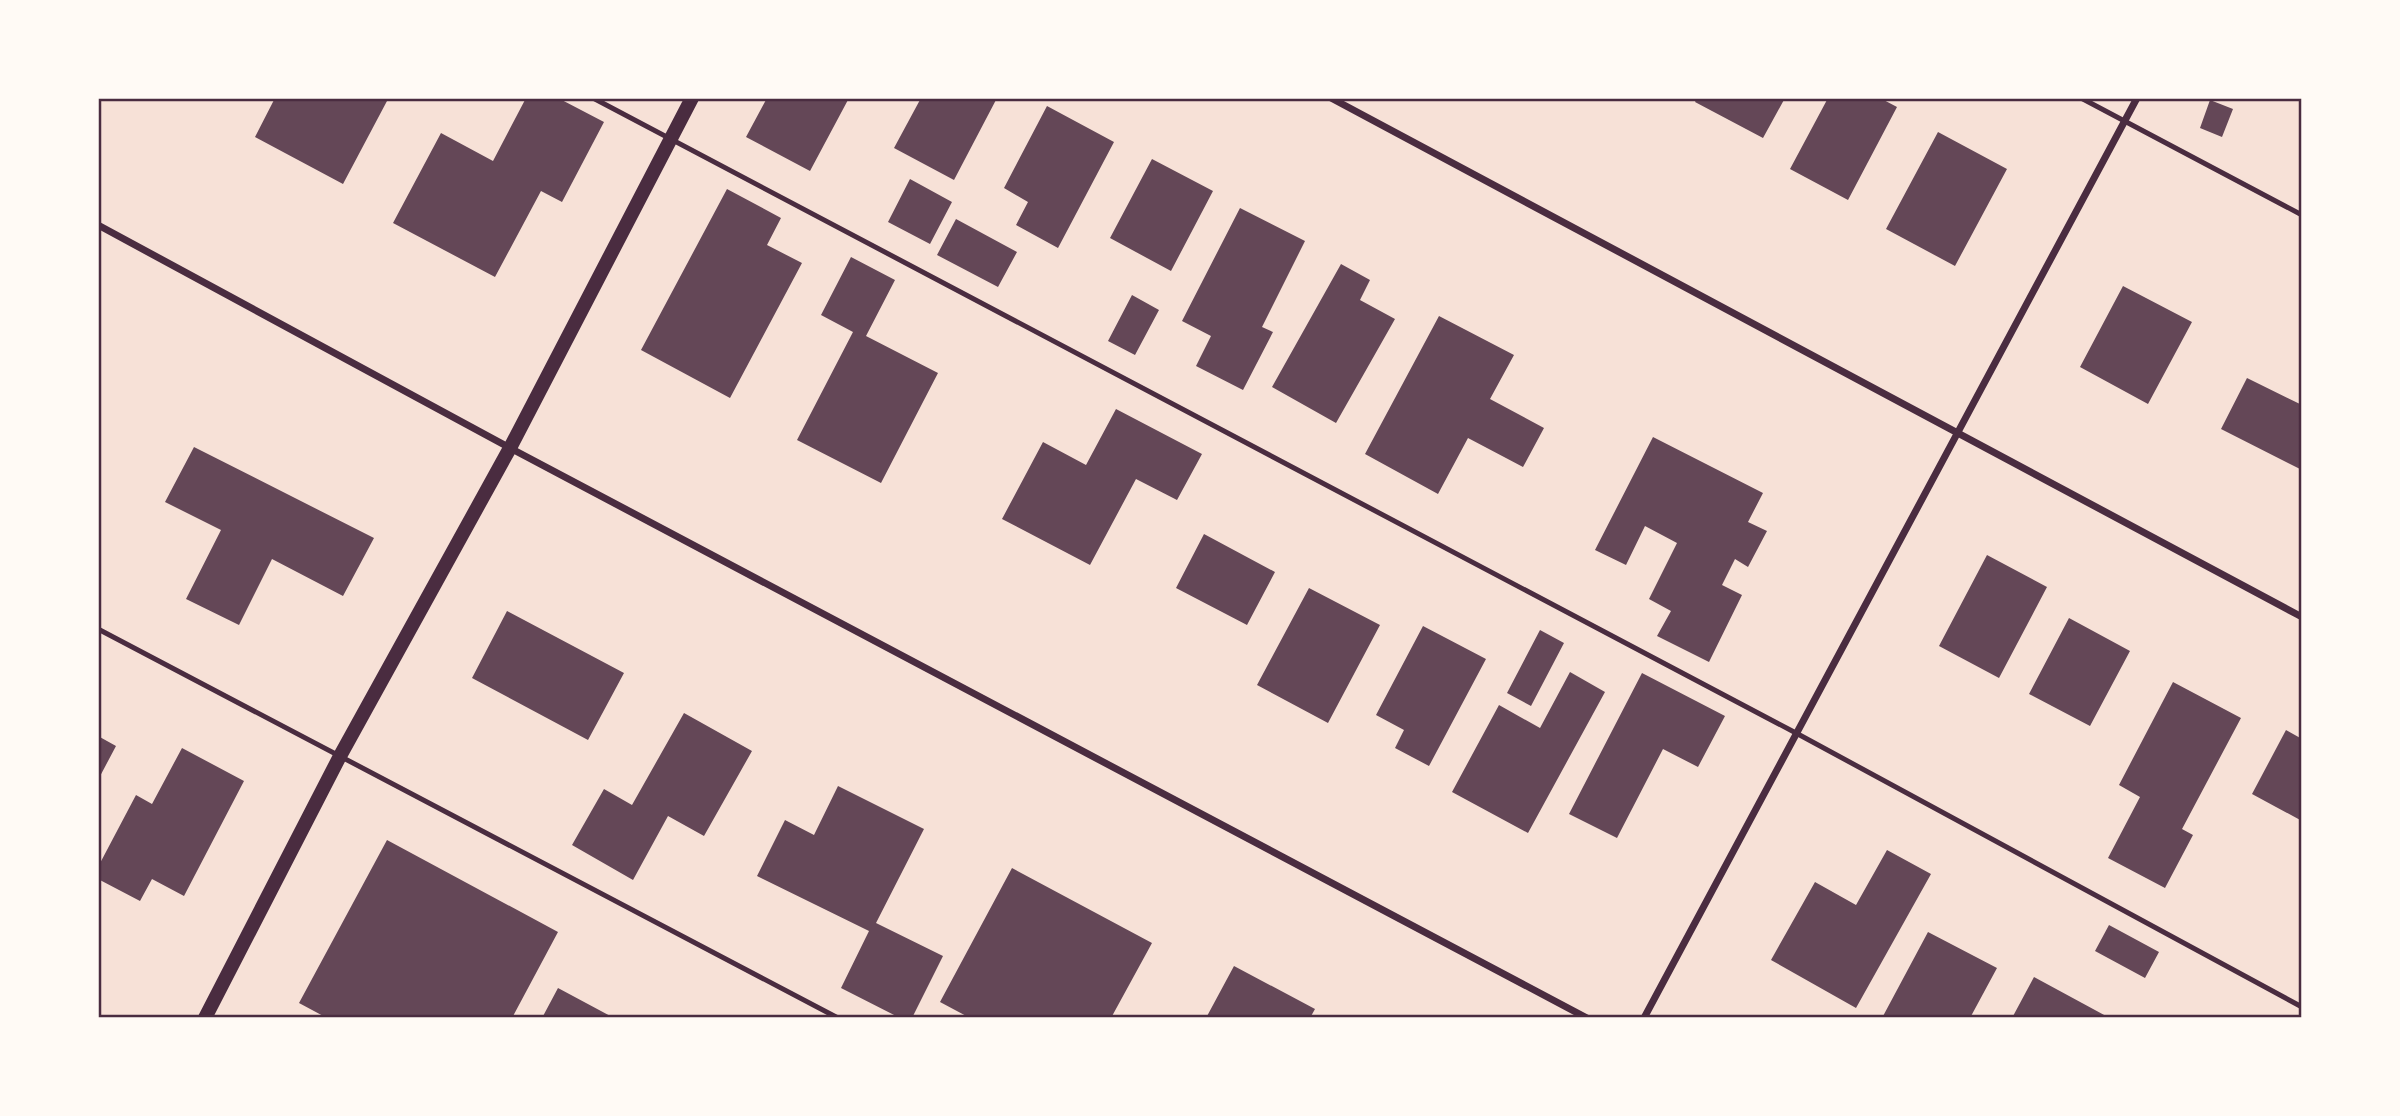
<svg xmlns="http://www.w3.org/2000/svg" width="2400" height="1116" font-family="'PT Sans',sans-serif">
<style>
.building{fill:#644757}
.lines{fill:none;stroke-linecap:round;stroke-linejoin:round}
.service{stroke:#4a2c40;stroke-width:5}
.minor{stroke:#4a2c40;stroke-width:7}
.secondary{stroke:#4a2c40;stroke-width:14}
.neatline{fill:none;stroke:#4a2c40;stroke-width:2.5}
</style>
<rect width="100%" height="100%" fill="#f7e1d7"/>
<!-- building -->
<path class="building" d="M 275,98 L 380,98 L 387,101 L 343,184 L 255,137 Z
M 526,98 L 558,98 L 604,122 L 562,202 L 541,191 L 495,277 L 393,223 L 441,133 L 493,161 Z
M 767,98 L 849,98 L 810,171 L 746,137 Z
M 921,98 L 997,98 L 954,180 L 894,148 Z
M 1697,98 L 1785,98 L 1763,138 L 1695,102 Z
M 1828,98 L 1880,98 L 1897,107 L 1848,200 L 1790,169 Z
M 2210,100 L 2233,109 L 2222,137 L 2200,128 Z
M 1047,106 L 1114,142 L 1058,248 L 1016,225 L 1028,202 L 1004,188 Z
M 1938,132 L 2007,169 L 1955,266 L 1886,229 Z
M 1152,159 L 1213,191 L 1171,271 L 1110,238 Z
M 910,179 L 952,202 L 930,244 L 888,222 Z
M 727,189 L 781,218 L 767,245 L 802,263 L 730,398 L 641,350 Z
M 1240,208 L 1305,241 L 1262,327 L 1273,332 L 1243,390 L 1196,366 L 1211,336 L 1182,321 Z
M 956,219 L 1017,252 L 998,287 L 937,255 Z
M 851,257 L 895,280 L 866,336 L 938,373 L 881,483 L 797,440 L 853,332 L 821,315 Z
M 1341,264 L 1370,280 L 1360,300 L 1395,319 L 1336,423 L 1272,387 Z
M 2123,286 L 2192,322 L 2148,404 L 2080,367 Z
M 1132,295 L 1159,310 L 1135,355 L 1108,341 Z
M 1439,316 L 1514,355 L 1490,399 L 1544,428 L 1523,467 L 1468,438 L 1438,494 L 1365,454 Z
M 2247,378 L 2302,405 L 2302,470 L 2221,429 Z
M 1116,409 L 1202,454 L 1177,500 L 1136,479 L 1090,565 L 1002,519 L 1043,442 L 1086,465 Z
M 1653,437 L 1763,493 L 1748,522 L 1767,531 L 1748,567 L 1735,559 L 1722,585 L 1742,595 L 1709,662 L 1657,636 L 1671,611 L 1649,599 L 1677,543 L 1645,526 L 1626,565 L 1595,550 Z
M 194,447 L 374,538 L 343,596 L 272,559 L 239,625 L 186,599 L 221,530 L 165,502 Z
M 1204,534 L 1275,572 L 1247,625 L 1176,588 Z
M 1987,555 L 2047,587 L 1999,678 L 1939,646 Z
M 1309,588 L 1380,625 L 1328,723 L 1257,685 Z
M 507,611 L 624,673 L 588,740 L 472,678 Z
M 2069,618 L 2130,651 L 2090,726 L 2029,694 Z
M 1423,626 L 1486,659 L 1429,766 L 1395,748 L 1404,730 L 1376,715 Z
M 1540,630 L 1564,643 L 1531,706 L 1507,693 Z
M 1570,672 L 1605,692 L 1528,833 L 1452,792 L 1499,705 L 1540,728 Z
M 1642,673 L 1725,716 L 1698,767 L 1663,749 L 1617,838 L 1569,814 Z
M 2173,682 L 2241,718 L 2182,829 L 2193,835 L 2165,888 L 2108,858 L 2140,797 L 2119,785 Z
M 684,713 L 752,751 L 704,836 L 668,816 L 633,880 L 572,845 L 604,789 L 632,805 Z
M 2286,730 L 2302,739 L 2302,821 L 2252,794 Z
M 98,736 L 116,746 L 98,780 Z
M 182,748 L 244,781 L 184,896 L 152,879 L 140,901 L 98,879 L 98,867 L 136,795 L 152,804 Z
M 838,786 L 924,829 L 876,923 L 943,956 L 912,1018 L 900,1018 L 841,988 L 869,931 L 757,876 L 785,820 L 814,835 Z
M 387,840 L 558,932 L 512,1018 L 327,1018 L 299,1003 Z
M 1887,850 L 1931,874 L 1856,1008 L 1771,960 L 1815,882 L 1856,905 Z
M 1012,868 L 1152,943 L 1111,1018 L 970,1018 L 940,1002 Z
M 2109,925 L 2159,952 L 2145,978 L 2095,951 Z
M 1928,932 L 1997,968 L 1970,1018 L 1882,1018 Z
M 1234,966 L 1315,1009 L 1310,1018 L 1206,1018 Z
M 2034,977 L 2106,1016 L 2105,1018 L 2012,1018 Z
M 558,988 L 614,1018 L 542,1018 Z"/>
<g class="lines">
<!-- service -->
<path class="service" d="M 593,98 L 1796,733 L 2302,1007
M 2081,98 L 2302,215
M 98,629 L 838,1018"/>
<!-- minor -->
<path class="minor" d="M 1331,98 L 2302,617
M 98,225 L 510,448 L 1587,1018
M 1644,1018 L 2137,98"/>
<!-- secondary -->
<path class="secondary" d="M 205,1018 L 340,756 L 510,448 L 692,98"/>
</g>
<!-- border -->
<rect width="2400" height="1116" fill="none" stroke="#fffaf5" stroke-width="200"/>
<rect x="100" y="100" width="2200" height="916" class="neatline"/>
</svg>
